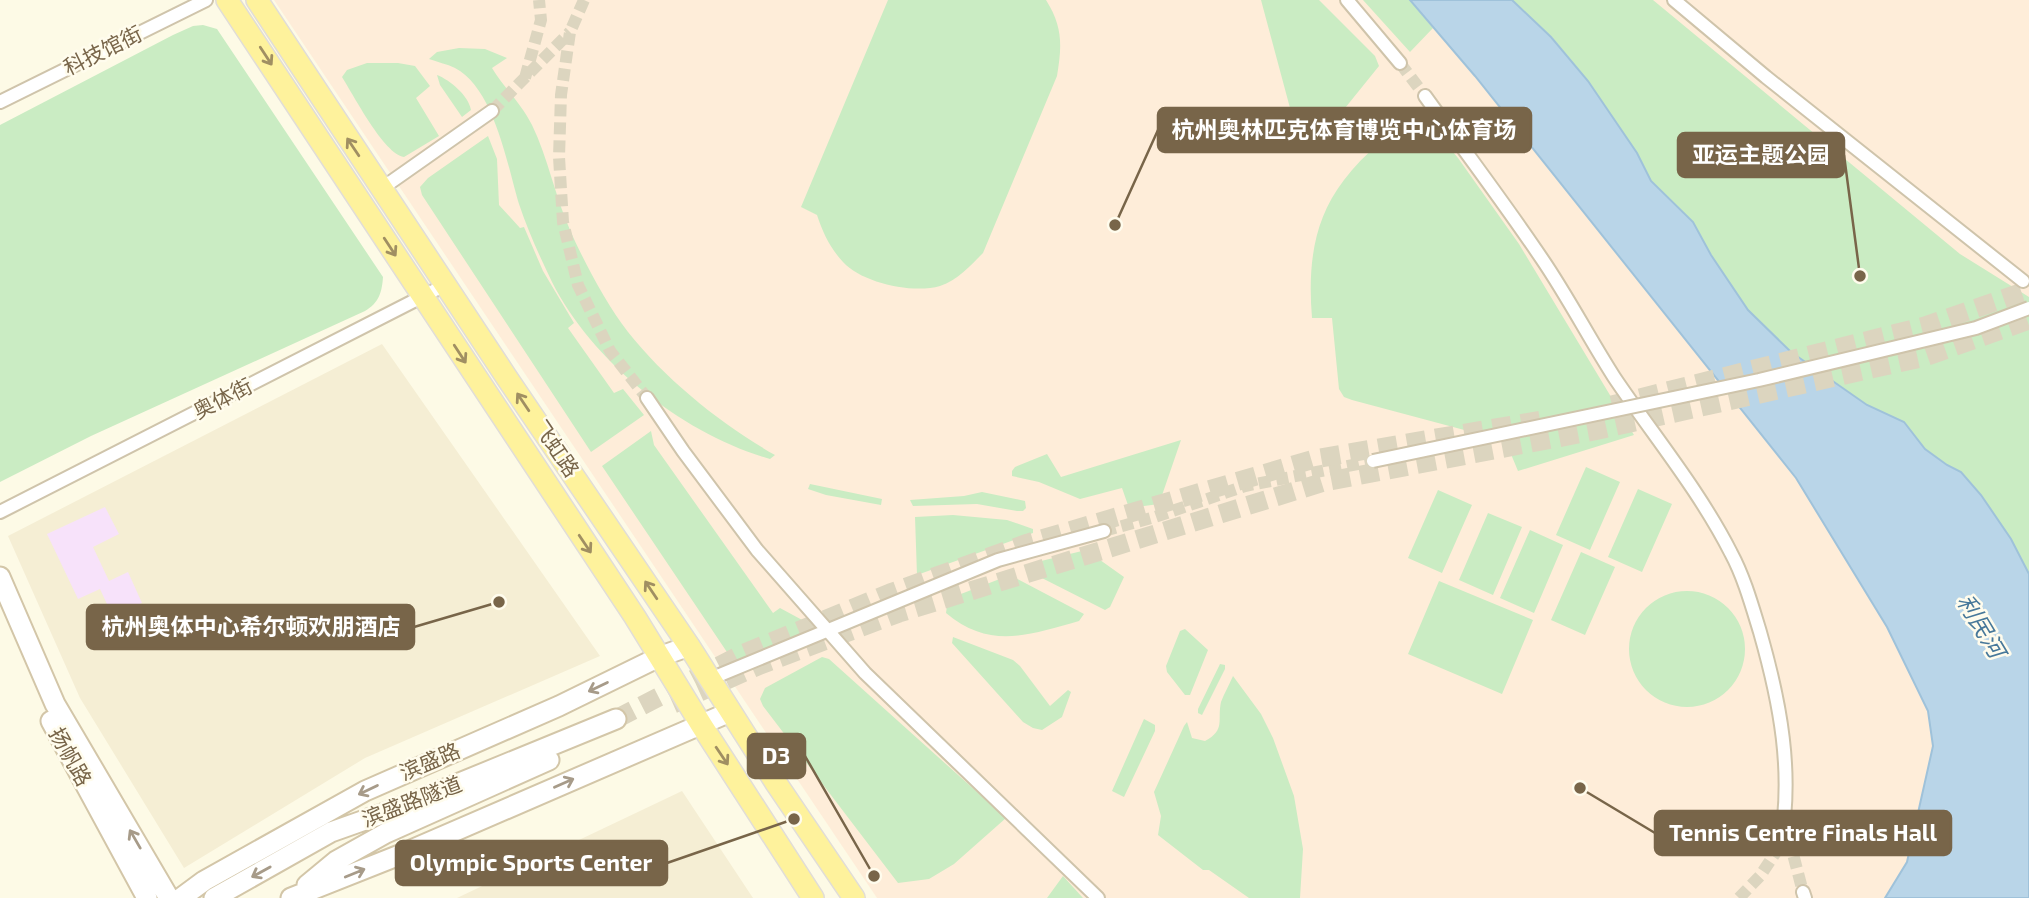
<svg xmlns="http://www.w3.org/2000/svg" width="2029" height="898" font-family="'Exo 2','Noto Sans SC',sans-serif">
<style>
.residential{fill:#f5eed4}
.commercial{fill:#feedd9}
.education{fill:#f7e2fa}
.green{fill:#caecc3}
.water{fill:#b9d5e8;stroke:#9fc2da;stroke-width:2}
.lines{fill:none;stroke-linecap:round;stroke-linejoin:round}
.minor-tunnel{stroke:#dcd5bf;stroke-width:12;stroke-dasharray:12 6;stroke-linecap:butt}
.secondary-tunnel{stroke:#dcd5bf;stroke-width:19;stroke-dasharray:19 10;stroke-linecap:butt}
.minor-casing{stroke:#cfc4ab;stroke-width:16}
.secondary-casing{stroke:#d3c6a8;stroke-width:23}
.primary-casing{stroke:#e1ddd7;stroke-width:24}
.minor{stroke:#fff;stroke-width:12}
.secondary{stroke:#fff;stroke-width:19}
.primary{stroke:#fef29c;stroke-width:21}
.minor-bridge-casing{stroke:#cfc4ab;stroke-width:16;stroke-linecap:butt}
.minor-bridge{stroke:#fff;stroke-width:12}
.oneway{stroke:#a08f62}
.oneway2{stroke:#a79b89}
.labels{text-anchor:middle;stroke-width:5;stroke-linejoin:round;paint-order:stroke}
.street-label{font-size:21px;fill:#786549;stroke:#fffced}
.water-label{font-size:23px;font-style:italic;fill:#47789a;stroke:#fffced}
.leader{fill:none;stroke:#786549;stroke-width:2.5}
.callout-dot{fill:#786549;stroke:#fffced;stroke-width:2.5}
.callout{fill:#786549;stroke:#786549;stroke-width:2.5}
.callout-label{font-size:23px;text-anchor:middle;font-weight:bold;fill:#fff}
</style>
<rect width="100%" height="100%" fill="#fdfae6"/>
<!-- residential -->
<path class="residential" d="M 382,344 L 600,656 L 365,758 L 184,868 L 80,698 L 8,536 Z
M 682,791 L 753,898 L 457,898 Z"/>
<!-- commercial -->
<path class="commercial" d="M 274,0 L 2029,0 L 2029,898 L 877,898 Z"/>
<!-- education -->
<path class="education" d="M 105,507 L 119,534 L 93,547 L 109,581 L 128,572 L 142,603 L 113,617 L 100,589 L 78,599 L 47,534 Z"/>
<!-- green -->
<path class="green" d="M 888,0 L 1046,0 C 1063,27 1062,46 1057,76 L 983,253 C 971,265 958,280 940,286 C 913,294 862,283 843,262 C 830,248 823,233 817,215 L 801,207 Z
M 1261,0 L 1319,0 L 1375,56 L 1379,66 L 1316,144 L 1297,134 Z
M 1363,0 L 1410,0 L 1433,28 L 1410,52 Z
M 1512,0 L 1653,0 L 1960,254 L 2029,297 L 2029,574 L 2011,539 L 1981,495 L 1961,472 L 1947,465 L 1925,449 L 1904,422 L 1867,405 L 1792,353 L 1748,310 L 1711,255 L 1693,222 L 1651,181 L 1637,153 L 1588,81 L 1552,37 Z
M 203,25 L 217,29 L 383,277 C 382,292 379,303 365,311 L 91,436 L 0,482 L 0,125 L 173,35 L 193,26 Z
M 459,48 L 485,49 L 507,58 L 492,68 C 504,88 521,103 532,125 C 548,158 555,196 570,230 C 584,262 607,305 628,332 C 666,380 722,425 775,455 L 770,459 C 683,434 593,363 552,282 C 540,257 528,231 519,204 C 507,164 494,88 455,68 C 447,64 437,62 429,59 L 437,52 Z
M 367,63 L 398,63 L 415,66 L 430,86 L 416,98 L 439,136 L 404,157 C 384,154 354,96 342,77 L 347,70 Z
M 437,75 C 450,80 469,96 471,110 L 462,117 L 440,85 Z
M 1416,107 L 1458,158 L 1519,244 L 1634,435 L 1518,471 L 1508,447 L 1498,439 L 1352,400 L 1344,397 L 1339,389 L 1332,318 L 1312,318 C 1308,269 1312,221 1344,180 C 1364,153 1393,133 1416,107 Z
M 488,136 L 497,159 L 499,205 L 520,228 L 524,227 L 543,271 L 574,323 L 568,328 L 614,393 L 623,389 L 644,415 L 591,452 L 422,195 L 420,187 L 428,178 Z
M 651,431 L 654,445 L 773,613 L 780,608 L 804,621 L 803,636 L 735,664 L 602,466 Z
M 1181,440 L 1159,504 L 1129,508 L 1122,488 L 1080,499 L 1039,482 L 1012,476 L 1012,471 L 1015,467 L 1047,454 L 1061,477 Z
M 1586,467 L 1620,482 L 1590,550 L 1556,535 Z
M 810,484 L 882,499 L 881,505 L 826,495 L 808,489 Z
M 1638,489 L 1672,504 L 1642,572 L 1608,557 Z
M 1438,490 L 1472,505 L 1442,573 L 1408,558 Z
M 982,492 L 1025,501 L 1026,508 L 1023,511 L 1017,511 L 977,504 L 913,506 L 910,500 L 964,496 Z
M 1488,513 L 1522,527 L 1493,595 L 1459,580 Z
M 953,515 L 1007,520 L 1033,529 L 1033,533 L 917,575 L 915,517 Z
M 1530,530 L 1563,545 L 1534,613 L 1500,598 Z
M 1086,550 L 1124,577 L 1110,607 L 1105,610 L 1034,574 L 1033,563 Z
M 1581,552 L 1615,567 L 1585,635 L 1551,620 Z
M 1010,575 L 1084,614 L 1079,621 C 1029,635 990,650 946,613 L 948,599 Z
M 1439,581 L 1533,620 L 1502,694 L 1408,654 Z
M1629 649a58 58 0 1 1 116 0a58 58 0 1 1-116 0Z
M 1185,629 L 1208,650 L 1190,695 L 1185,695 L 1167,672 L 1166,666 L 1180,631 Z
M 953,637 L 1013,660 L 1020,666 L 1050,706 L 1068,690 L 1071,692 L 1062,717 L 1042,730 L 1033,728 L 1023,722 L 952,643 Z
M 822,657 L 829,659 L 1006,818 L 954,864 L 929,879 L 898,883 L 763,706 L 760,699 L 765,688 Z
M 1220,664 L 1225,665 L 1225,669 L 1202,715 L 1198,713 L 1198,709 Z
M 1233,676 L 1261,714 L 1273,738 L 1294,796 L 1303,849 L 1300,898 L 1249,898 L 1209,870 L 1203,870 L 1158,835 L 1161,816 L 1154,792 L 1184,726 L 1187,722 L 1192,738 L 1205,741 C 1226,730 1217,720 1221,702 C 1224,694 1229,685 1233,676 Z
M 1144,719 L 1155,725 L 1155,731 L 1124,797 L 1112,791 Z
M 1063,876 L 1083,898 L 1047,898 Z"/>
<!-- water -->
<path class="water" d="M 1410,0 L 1512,0 L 1551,37 L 1588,81 L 1637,153 L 1651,181 L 1693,222 L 1711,255 L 1748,310 L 1791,352 L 1867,405 L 1904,422 L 1925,449 L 1947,465 L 1961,472 L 1981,495 L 2011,539 L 2029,574 L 2029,898 L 1885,898 L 1907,862 L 1933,746 L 1928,711 L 1887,627 L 1796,478 L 1475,76 Z"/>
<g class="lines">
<!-- minor-tunnel -->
<path class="minor-tunnel" d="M 584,0 L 570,32 L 561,95 L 559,157 L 563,222 L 578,285 L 610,351 L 647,398
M 1400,63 L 1425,96
M 525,78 L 541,20 L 539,0
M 492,111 L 570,32
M 1104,531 L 1155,517 L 1245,486 L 1373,461
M 1789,839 L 1803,892
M 1739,898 L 1760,876 L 1780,846"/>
<!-- secondary-tunnel -->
<path class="secondary-tunnel" d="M 1612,405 L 1925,326 L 2029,290
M 673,704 L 760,665 L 899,613 L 1324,482 L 1594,431 L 1925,357 L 2029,320
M 616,719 L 742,654 L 890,593 L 1028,543 L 1314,459 L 1548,419"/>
<defs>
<path id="minor" d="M 1347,0 L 1400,63
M 1674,0 L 1766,77 L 2023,281
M 1425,96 C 1464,150 1505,204 1542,259 C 1568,297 1589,338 1614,377 C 1653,435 1699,490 1731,553 C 1744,577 1752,606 1760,632 C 1780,702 1794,773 1780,846
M 0,102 L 206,0
M 381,189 L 492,111
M 647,398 L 683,451 L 757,550 L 865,673 L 1098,898
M 0,512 L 445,285
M 710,679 L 998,560 L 1104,531
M 1803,892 L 1805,898"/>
<path id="secondary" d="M 0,577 L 55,704 L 169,898
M 51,721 L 147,898
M 307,885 L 336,861 L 386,833 L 549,760
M 181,898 L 204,881 L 365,791 L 559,706 L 659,657 L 689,646
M 214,898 L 331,832 L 396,809 L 616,719
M 291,898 L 402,854 L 730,712"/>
<path id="primary" d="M 227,0 L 635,617 L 702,726 L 813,898
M 257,0 L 507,378 L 689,646 L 776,783 L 854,898"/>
</defs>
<!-- minor casing -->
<use href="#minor" class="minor-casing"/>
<!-- secondary casing -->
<use href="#secondary" class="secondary-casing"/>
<!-- primary casing -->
<use href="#primary" class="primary-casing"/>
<!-- minor -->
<use href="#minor" class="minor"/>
<!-- secondary -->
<use href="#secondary" class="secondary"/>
<!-- primary -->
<use href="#primary" class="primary"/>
<defs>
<path id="minor-bridge" d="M 1373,461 L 1759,380 L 1976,328 L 2029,308"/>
</defs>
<!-- minor-bridge casing -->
<use href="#minor-bridge" class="minor-bridge-casing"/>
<!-- minor-bridge -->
<use href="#minor-bridge" class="minor-bridge"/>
</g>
<!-- one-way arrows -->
<defs><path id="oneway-shaft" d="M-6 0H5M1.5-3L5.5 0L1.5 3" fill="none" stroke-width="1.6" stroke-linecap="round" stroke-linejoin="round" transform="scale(1.75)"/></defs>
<g class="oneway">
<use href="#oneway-shaft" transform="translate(266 56) rotate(57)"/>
<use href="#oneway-shaft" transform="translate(353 147) rotate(-124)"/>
<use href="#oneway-shaft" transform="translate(390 247) rotate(57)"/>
<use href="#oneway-shaft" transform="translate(460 354) rotate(57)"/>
<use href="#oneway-shaft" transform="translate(523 402) rotate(-124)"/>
<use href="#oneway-shaft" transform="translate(585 544) rotate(56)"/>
<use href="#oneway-shaft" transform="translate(651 590) rotate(-124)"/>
<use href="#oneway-shaft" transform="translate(722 756) rotate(56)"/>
</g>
<g class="oneway2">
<use href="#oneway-shaft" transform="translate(598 687) rotate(154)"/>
<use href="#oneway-shaft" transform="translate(564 783) rotate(-24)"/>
<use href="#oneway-shaft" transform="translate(368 790) rotate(154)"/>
<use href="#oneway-shaft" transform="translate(135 839) rotate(-120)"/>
<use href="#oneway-shaft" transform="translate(261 872) rotate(151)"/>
<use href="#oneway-shaft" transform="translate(355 873) rotate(-22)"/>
</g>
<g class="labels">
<!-- street labels -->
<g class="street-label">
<text transform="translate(103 51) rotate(-26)" y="7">科技馆街</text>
<text transform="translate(223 399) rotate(-27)" y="7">奥体街</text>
<text transform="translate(556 449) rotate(56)" y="7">飞虹路</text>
<text transform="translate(70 757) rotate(61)" y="7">扬帆路</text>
<text transform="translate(430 762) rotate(-23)" y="7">滨盛路</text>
<text transform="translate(412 802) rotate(-21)" y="7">滨盛路隧道</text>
</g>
<!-- water labels -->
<g class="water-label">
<text transform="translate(1981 626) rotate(59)" y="8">利民河</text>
</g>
</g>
<!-- callouts -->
<path class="leader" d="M1115 225L1158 130M1860 276L1844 155M499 602L414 627M874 876L805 756M1580 788L1655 833M794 819L667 863"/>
<g class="callout-dot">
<circle cx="1115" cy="225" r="7"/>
<circle cx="1860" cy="276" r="7"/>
<circle cx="499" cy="602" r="7"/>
<circle cx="874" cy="876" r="7"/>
<circle cx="1580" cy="788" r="7"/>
<circle cx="794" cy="819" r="7"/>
</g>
<g class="callout">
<rect x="1158" y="108" width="373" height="44" rx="7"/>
<rect x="1678" y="133" width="166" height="44" rx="7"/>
<rect x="87" y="605" width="327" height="44" rx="7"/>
<rect x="748" y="734" width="57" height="44" rx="7"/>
<rect x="1655" y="811" width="296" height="44" rx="7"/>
<rect x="396" y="841" width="271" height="44" rx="7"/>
</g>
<g class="callout-label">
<text x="1344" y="138">杭州奥林匹克体育博览中心体育场</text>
<text x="1761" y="163">亚运主题公园</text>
<text x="251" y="635">杭州奥体中心希尔顿欢朋酒店</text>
<text x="776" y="764">D3</text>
<text x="1803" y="841">Tennis Centre Finals Hall</text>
<text x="531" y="871">Olympic Sports Center</text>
</g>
</svg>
